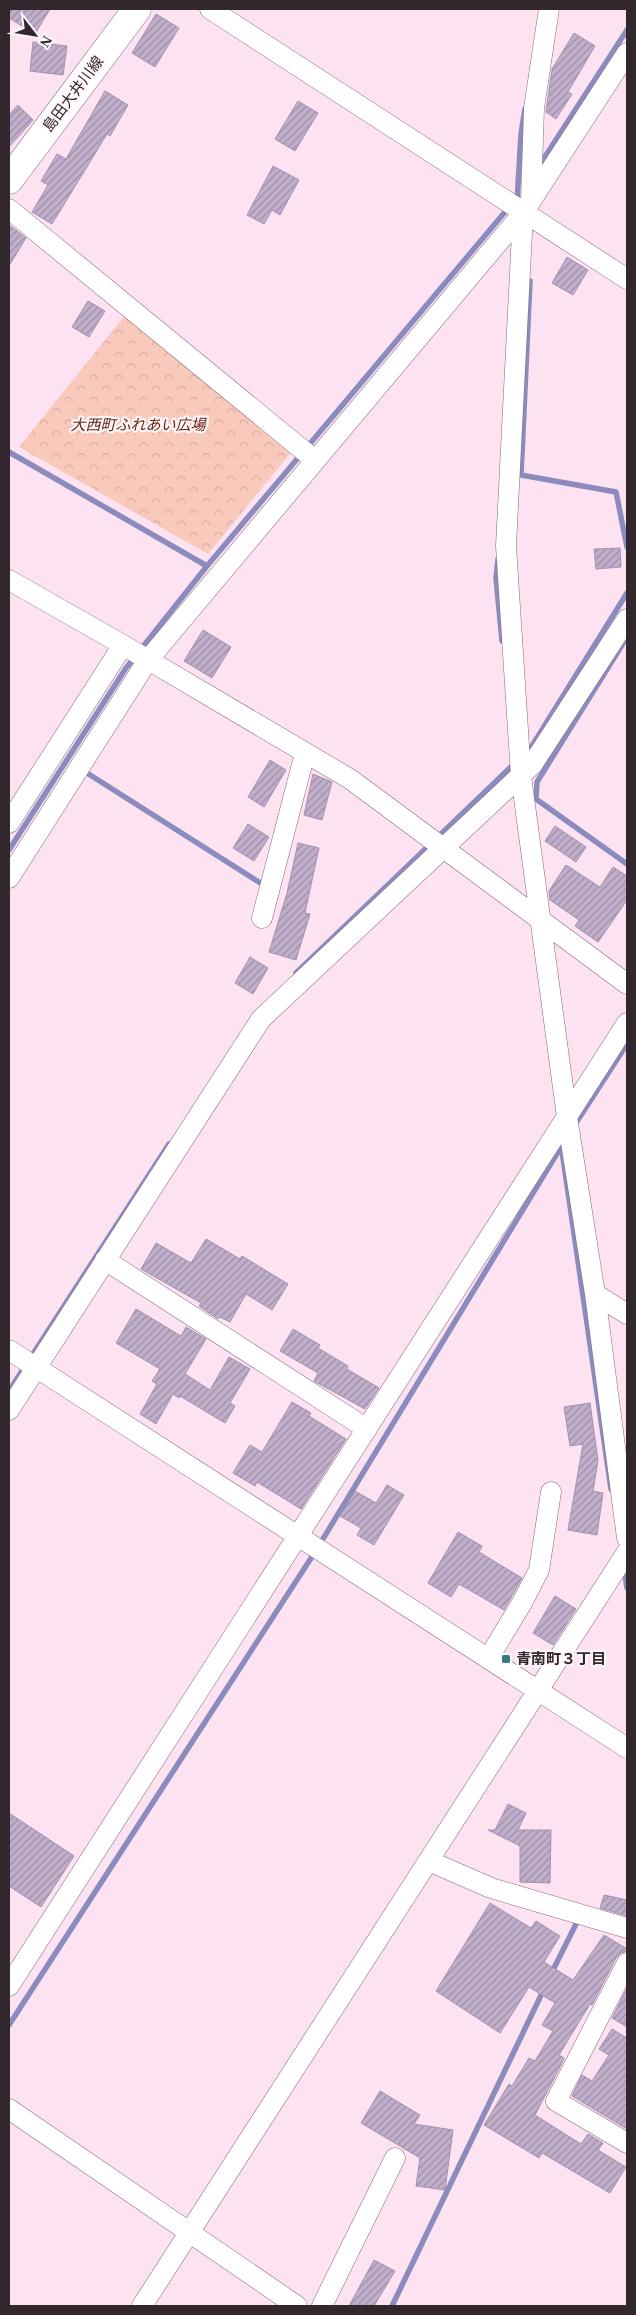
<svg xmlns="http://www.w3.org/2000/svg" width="636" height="2315" font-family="'Times New Roman','Noto Sans JP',serif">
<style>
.forest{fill:url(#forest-crowns)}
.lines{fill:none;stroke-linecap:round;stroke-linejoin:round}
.stream{stroke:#8b8bbe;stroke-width:5.5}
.building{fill:url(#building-hatch);stroke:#a492ae}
.street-casing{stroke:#86697b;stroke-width:21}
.secondary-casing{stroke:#86697b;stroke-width:29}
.street{stroke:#fff;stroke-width:20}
.secondary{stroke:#fff;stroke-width:28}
.poi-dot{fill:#347d80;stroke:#fdf6fa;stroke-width:2}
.labels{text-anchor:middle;stroke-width:4.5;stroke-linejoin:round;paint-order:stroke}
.street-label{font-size:15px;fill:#33272e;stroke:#fdf6fa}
.park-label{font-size:15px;font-style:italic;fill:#69240b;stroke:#fdf6fa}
.poi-label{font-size:15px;font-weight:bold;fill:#33272e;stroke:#fdf6fa;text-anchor:start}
</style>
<defs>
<pattern id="forest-crowns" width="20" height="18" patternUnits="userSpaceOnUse" patternTransform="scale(1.25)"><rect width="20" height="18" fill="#f9cabb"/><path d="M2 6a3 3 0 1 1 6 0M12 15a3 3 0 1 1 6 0" fill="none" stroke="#d6aea1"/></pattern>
<pattern id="building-hatch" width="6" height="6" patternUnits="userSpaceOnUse" patternTransform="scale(1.25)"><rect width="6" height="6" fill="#c0aecb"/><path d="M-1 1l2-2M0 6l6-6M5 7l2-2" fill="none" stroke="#9d8ea5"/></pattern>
</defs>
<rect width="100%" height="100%" fill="#fde2f2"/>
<!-- forest -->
<path class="forest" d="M 126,314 L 293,450 L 208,554 L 19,447 Z"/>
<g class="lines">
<!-- stream -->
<path class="stream" d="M 539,166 L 627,30
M 517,202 L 521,134 L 525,109
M 530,281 L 521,475 L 616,492 L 627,547
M 9,452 L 207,566 L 126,668 L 9,850
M 498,559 L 496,578 L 502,641
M 207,566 L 510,206
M 627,637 L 537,782 L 536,799 L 627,864
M 525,753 L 532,746 L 627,593
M 87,773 L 262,884
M 296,973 L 515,763
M 574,1126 L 627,1044
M 560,1137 L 611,1489
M 9,1391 L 169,1144
M 624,1568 L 627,1588
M 551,1974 L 577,1922
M 9,2025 L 315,1552 L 561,1147
M 392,2306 L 544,1989"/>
</g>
<!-- building -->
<path class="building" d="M 9,9 L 50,9 L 35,34 L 9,18 Z
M 156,14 L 179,28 L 155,67 L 132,53 Z
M 574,33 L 595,46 L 568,92 L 572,94 L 556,119 L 546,112 L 552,69 Z
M 33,42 L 67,46 L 63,75 L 30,71 Z
M 105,91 L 128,105 L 110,136 L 107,134 L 52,224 L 32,212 L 48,185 L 41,181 L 57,154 L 66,159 Z
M 298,101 L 318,113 L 295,151 L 275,139 Z
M 18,105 L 33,120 L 9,147 L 9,115 Z
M 273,166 L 299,180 L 280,215 L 272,210 L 264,224 L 247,215 Z
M 9,225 L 26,238 L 9,266 Z
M 567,257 L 588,270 L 573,295 L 552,283 Z
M 88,301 L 105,311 L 89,337 L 72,327 Z
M 620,548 L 621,567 L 596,569 L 594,549 Z
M 203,630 L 231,647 L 212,678 L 184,661 Z
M 270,760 L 286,770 L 264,807 L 248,797 Z
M 313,774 L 332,782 L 322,820 L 304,815 Z
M 248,824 L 269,837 L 254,861 L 233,848 Z
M 555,826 L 586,847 L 576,862 L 545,841 Z
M 298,843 L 319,848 L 305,913 L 310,914 L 296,960 L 269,952 L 287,893 Z
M 566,865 L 600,887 L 613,867 L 627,876 L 627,900 L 598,942 L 575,926 L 579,920 L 550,900 L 549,891 Z
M 250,957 L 268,968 L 253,994 L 235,983 Z
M 206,1239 L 240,1259 L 242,1256 L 288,1284 L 272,1310 L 246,1294 L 230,1322 L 220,1317 L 218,1319 L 199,1306 L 201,1303 L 141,1269 L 156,1243 L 191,1263 Z
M 136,1309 L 181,1336 L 186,1327 L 206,1339 L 185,1374 L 210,1390 L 229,1357 L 250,1369 L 230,1403 L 235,1406 L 225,1423 L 180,1396 L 179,1398 L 173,1394 L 156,1424 L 140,1414 L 157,1384 L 152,1381 L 160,1369 L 116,1343 Z
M 293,1329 L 320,1345 L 318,1348 L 348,1366 L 347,1369 L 379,1388 L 365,1409 L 314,1381 L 318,1373 L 280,1351 Z
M 292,1402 L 311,1413 L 309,1416 L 346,1439 L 301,1509 L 257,1482 L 255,1486 L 233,1473 L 250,1445 L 262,1452 Z
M 590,1403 L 598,1460 L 593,1491 L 603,1493 L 597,1535 L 568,1530 L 583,1444 L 570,1446 L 564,1407 Z
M 387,1485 L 404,1495 L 374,1545 L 357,1535 L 361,1528 L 340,1516 L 355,1491 L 376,1503 Z
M 458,1532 L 482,1546 L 479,1552 L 522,1578 L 504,1610 L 459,1584 L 451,1597 L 428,1583 Z
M 555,1596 L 576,1609 L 553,1645 L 533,1633 Z
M 508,1804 L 526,1813 L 518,1830 L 551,1830 L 550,1883 L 520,1882 L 520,1846 L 488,1830 L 495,1830 Z
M 9,1813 L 74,1856 L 41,1907 L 9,1886 Z
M 604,1895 L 627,1900 L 627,1916 L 600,1908 Z
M 490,1903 L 531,1928 L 536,1921 L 560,1936 L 544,1962 L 573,1980 L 604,1935 L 627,1949 L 627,1951 L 621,1953 L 616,1958 L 592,2005 L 590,2004 L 559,2055 L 564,2058 L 562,2063 L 535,2115 L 581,2144 L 588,2134 L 603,2143 L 598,2150 L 626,2167 L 610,2193 L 542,2153 L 539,2158 L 484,2125 L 509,2084 L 512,2086 L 529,2058 L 535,2061 L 553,2031 L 542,2025 L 555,2003 L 529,1987 L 500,2033 L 436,1991 Z
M 627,1988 L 627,2027 L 612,2018 Z
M 612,2029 L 627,2038 L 627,2129 L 572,2096 L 582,2075 L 592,2081 L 609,2055 L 599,2049 Z
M 380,2091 L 420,2115 L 414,2124 L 453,2130 L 445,2190 L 416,2186 L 420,2158 L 361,2123 Z
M 374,2260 L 395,2271 L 374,2306 L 349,2306 Z"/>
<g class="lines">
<defs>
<path id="street" d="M 210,9 L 627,279
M 531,200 L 534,108 L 549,9
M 9,209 L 315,460
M 523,213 L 506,546 L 521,776 L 567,1117 L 595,1294 L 627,1538
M 9,580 L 123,645 L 350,779 L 627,984
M 9,823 L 123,645
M 9,878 L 148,660 L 523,213 L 627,53
M 262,918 L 305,753
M 105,1260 L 367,1429
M 595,1294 L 627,1314
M 9,1350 L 627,1748
M 9,1410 L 261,1019 L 532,765 L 627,619
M 488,1659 L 523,1601 L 539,1570 L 551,1492
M 429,1861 L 491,1888 L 627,1928
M 627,1963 L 556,2101 L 627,2143
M 9,1986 L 627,1023
M 9,2109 L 297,2306
M 142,2306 L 627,1552
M 322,2306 L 395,2158"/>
<path id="secondary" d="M 9,180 L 137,9"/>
</defs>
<!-- street casing -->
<use href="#street" class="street-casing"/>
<!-- secondary casing -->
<use href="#secondary" class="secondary-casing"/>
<!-- street -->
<use href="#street" class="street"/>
<!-- secondary -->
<use href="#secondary" class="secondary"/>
</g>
<!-- markers -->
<rect class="poi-dot" x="501" y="1654" width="10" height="10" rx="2.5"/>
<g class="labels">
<!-- street labels -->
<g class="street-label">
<text transform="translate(73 94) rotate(-53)" y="5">島田大井川線</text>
</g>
<!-- park labels -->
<g class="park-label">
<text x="138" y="430">大西町ふれあい広場</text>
</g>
<!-- poi labels -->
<g class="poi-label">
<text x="516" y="1664">青南町３丁目</text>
</g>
</g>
<!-- border -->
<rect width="636" height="2315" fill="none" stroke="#33272e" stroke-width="20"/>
<!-- north arrow -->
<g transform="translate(35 35) rotate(121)" stroke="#fdf6fa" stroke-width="4" paint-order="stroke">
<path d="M0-4L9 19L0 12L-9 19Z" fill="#33272e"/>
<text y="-8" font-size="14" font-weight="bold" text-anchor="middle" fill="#33272e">N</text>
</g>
</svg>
